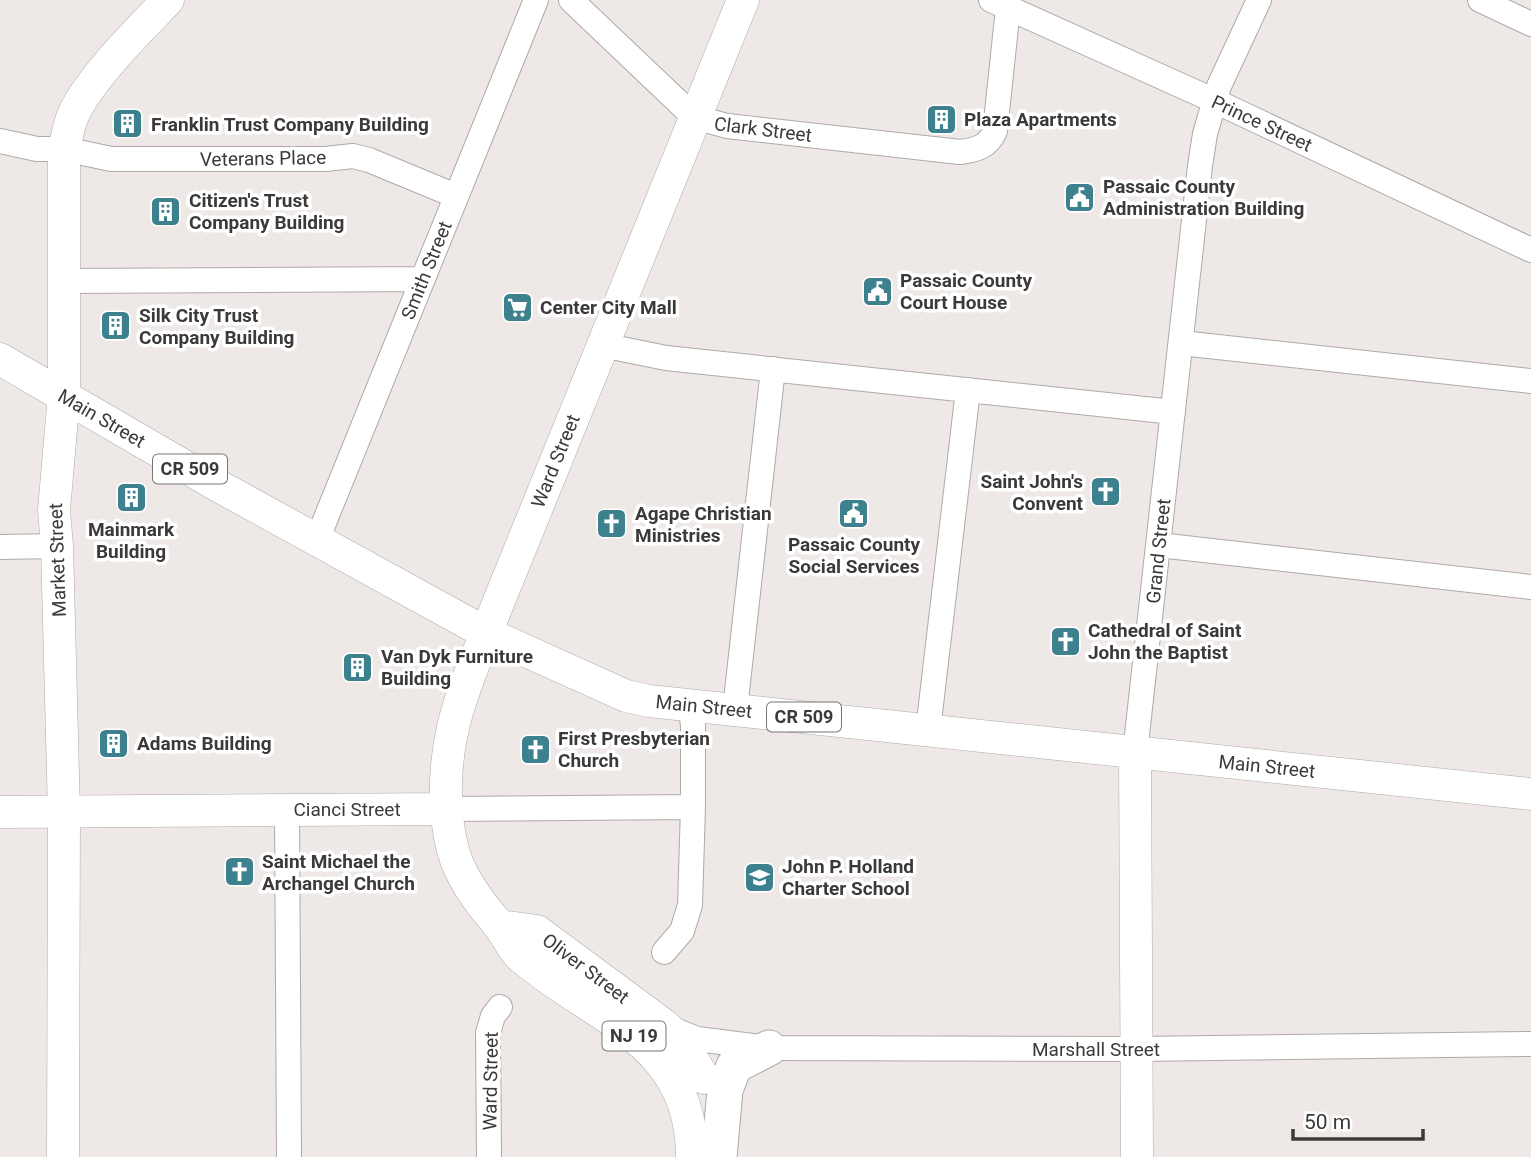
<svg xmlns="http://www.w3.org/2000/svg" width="1531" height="1157" font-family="Roboto,sans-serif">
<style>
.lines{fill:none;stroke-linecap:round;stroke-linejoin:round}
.minor-casing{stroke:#afa9a8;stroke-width:26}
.major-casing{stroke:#afa9a8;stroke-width:33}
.highway-casing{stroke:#afa9a8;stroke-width:37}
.minor{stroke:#fff;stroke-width:24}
.major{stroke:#fff;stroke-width:32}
.highway{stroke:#fff;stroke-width:35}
.labels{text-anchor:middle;stroke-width:7;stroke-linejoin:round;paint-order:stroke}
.shield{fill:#fff;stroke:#767574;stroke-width:2}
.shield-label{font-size:18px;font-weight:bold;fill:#3c3a39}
.poi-label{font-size:19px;font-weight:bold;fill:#3c3a39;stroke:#fff;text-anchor:start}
.street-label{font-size:19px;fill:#3c3a39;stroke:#fff}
</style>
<rect width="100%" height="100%" fill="#eee8e7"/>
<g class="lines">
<defs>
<path id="minor" d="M 571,0 L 694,117 L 727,126 L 960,152 C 976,150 988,147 995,131 L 1008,8
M 991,0 L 1215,101 L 1531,250
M 1480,0 L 1531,24
M 0,141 L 37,149 L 64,149 L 111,159 L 326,159 L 353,156 L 369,160 L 456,196
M 63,281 L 423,279
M 1181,343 L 1531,381
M 602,345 L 666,358 L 1173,412
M 317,540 L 536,0
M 1159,545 L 1531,587
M 0,547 L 57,546
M 735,709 L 773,369
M 928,730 L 968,390
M 1135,753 L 1200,166 L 1205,134 L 1219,86 L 1259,0
M 447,809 L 693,807
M 287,810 L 289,1157
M 664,952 L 682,931 L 690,905 L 693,807 L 693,725 L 690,705
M 667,1027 L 697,1039 L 769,1048 L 1137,1049 L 1531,1044
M 489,1157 L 488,1033 L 493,1016 L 500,1007"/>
<path id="major" d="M 0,359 L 215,484 L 486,633 L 626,696 L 649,701 L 1531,794
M 1135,753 L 1137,1157
M 0,812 L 447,809
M 499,926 L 537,931 L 664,1025 L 681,1041 L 704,1078
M 63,1157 L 64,813 L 57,546 L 54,510 L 64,395 L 64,149 C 67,137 69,124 74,113 C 92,76 139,30 168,0
M 692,1157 C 692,1040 596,1021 521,957 C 511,949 506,933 497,923 C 479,902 460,877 453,850 C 443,813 444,766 453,728 C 460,696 474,664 486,633 L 743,0"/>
<path id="highway" d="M 719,1157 L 725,1090 L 734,1066 L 769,1048"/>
</defs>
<!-- minor casing -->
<use href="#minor" class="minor-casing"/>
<!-- major casing -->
<use href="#major" class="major-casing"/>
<!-- highway casing -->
<use href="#highway" class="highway-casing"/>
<!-- minor -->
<use href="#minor" class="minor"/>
<!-- major -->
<use href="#major" class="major"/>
<!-- highway -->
<use href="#highway" class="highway"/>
</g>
<!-- icons -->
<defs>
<symbol id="building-square" viewBox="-11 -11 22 22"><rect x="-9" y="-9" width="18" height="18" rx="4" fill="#3d818f" stroke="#fff"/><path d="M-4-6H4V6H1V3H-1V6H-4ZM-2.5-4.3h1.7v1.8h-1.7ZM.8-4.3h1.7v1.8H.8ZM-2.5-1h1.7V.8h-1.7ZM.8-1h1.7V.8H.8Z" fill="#fff"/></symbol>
<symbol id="civic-square" viewBox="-11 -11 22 22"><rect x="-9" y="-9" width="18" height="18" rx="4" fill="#3d818f" stroke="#fff"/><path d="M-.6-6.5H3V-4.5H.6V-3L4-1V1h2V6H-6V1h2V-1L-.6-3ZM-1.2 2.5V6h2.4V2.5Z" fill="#fff"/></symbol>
<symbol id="supermarket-square" viewBox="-11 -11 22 22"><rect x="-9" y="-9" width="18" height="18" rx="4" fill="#3d818f" stroke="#fff"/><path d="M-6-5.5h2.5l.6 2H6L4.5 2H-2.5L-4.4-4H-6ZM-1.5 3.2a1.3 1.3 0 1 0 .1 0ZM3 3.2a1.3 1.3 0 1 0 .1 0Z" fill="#fff"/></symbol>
<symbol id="church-square" viewBox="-11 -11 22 22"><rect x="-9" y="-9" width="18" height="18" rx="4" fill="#3d818f" stroke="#fff"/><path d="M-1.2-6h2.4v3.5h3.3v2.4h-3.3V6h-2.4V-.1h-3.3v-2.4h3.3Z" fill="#fff"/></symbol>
<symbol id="school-square" viewBox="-11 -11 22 22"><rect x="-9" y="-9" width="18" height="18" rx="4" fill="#3d818f" stroke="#fff"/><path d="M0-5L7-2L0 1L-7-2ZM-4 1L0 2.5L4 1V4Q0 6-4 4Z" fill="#fff"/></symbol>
</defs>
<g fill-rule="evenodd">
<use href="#building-square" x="924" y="102" width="35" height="35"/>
<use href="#building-square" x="110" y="106" width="35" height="35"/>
<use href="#civic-square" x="1062" y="180" width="35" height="35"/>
<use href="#building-square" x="148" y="194" width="35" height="35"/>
<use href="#civic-square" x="860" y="274" width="35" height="35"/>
<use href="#supermarket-square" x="500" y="290" width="35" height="35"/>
<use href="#building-square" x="98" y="308" width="35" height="35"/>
<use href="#church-square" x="1088" y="474" width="35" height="35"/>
<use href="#building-square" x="114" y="480" width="35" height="35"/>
<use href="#civic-square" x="836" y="496" width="35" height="35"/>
<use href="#church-square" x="594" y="506" width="35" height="35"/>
<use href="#church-square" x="1048" y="624" width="35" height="35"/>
<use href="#building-square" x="340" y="650" width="35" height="35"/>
<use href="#building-square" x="96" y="726" width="35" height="35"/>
<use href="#church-square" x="518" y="732" width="35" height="35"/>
<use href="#church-square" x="222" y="854" width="35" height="35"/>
<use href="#school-square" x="742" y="860" width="35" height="35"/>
</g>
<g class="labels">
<!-- shield labels -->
<g class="shield">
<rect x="153" y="454.5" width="74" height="29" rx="5"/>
<rect x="767" y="702.5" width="74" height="29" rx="5"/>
<rect x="602.5" y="1021.5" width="63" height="29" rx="5"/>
</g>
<g class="shield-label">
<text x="190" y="475">CR 509</text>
<text x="804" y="723">CR 509</text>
<text x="634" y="1042">NJ 19</text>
</g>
<!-- poi labels -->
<g class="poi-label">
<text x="964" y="126">Plaza Apartments</text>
<text x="151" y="131">Franklin Trust Company Building</text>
<text x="1103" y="193">Passaic County<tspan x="1103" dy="22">Administration Building</tspan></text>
<text x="189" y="207">Citizen's Trust<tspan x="189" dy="22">Company Building</tspan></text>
<text x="900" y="287">Passaic County<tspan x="900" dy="22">Court House</tspan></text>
<text x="540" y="314">Center City Mall</text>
<text x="139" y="322">Silk City Trust<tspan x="139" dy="22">Company Building</tspan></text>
<text x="1083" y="488" text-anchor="end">Saint John's<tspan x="1083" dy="22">Convent</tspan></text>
<text x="635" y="520">Agape Christian<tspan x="635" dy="22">Ministries</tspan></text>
<text x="131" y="536" text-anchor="middle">Mainmark<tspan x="131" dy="22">Building</tspan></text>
<text x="854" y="551" text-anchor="middle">Passaic County<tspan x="854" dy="22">Social Services</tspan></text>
<text x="1088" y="637">Cathedral of Saint<tspan x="1088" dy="22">John the Baptist</tspan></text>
<text x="381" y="663">Van Dyk Furniture<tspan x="381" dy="22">Building</tspan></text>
<text x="558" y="745">First Presbyterian<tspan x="558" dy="22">Church</tspan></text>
<text x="137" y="750">Adams Building</text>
<text x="262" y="868">Saint Michael the<tspan x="262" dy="22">Archangel Church</tspan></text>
<text x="782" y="873">John P. Holland<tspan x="782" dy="22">Charter School</tspan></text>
</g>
<!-- street labels -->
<g class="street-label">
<text transform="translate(1262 123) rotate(25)" y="7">Prince Street</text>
<text transform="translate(763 129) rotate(7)" y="7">Clark Street</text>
<text transform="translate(263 158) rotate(-1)" y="7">Veterans Place</text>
<text transform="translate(426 270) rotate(-68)" y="7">Smith Street</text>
<text transform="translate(102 418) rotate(30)" y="7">Main Street</text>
<text transform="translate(555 461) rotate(-68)" y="7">Ward Street</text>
<text transform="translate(1158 551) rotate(-84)" y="7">Grand Street</text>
<text transform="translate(57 560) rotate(-92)" y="7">Market Street</text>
<text transform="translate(704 706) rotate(6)" y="7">Main Street</text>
<text transform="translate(1267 766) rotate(6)" y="7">Main Street</text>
<text x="347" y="816">Cianci Street</text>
<text transform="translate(586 968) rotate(37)" y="7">Oliver Street</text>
<text x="1096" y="1056">Marshall Street</text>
<text transform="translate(490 1081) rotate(-89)" y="7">Ward Street</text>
</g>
</g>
<!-- scale -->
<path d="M1293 1129v10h130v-10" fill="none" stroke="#3c3a39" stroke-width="3.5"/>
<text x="1304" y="1129" font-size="21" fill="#3c3a39" stroke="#ffffff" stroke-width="5" paint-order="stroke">50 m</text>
</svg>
